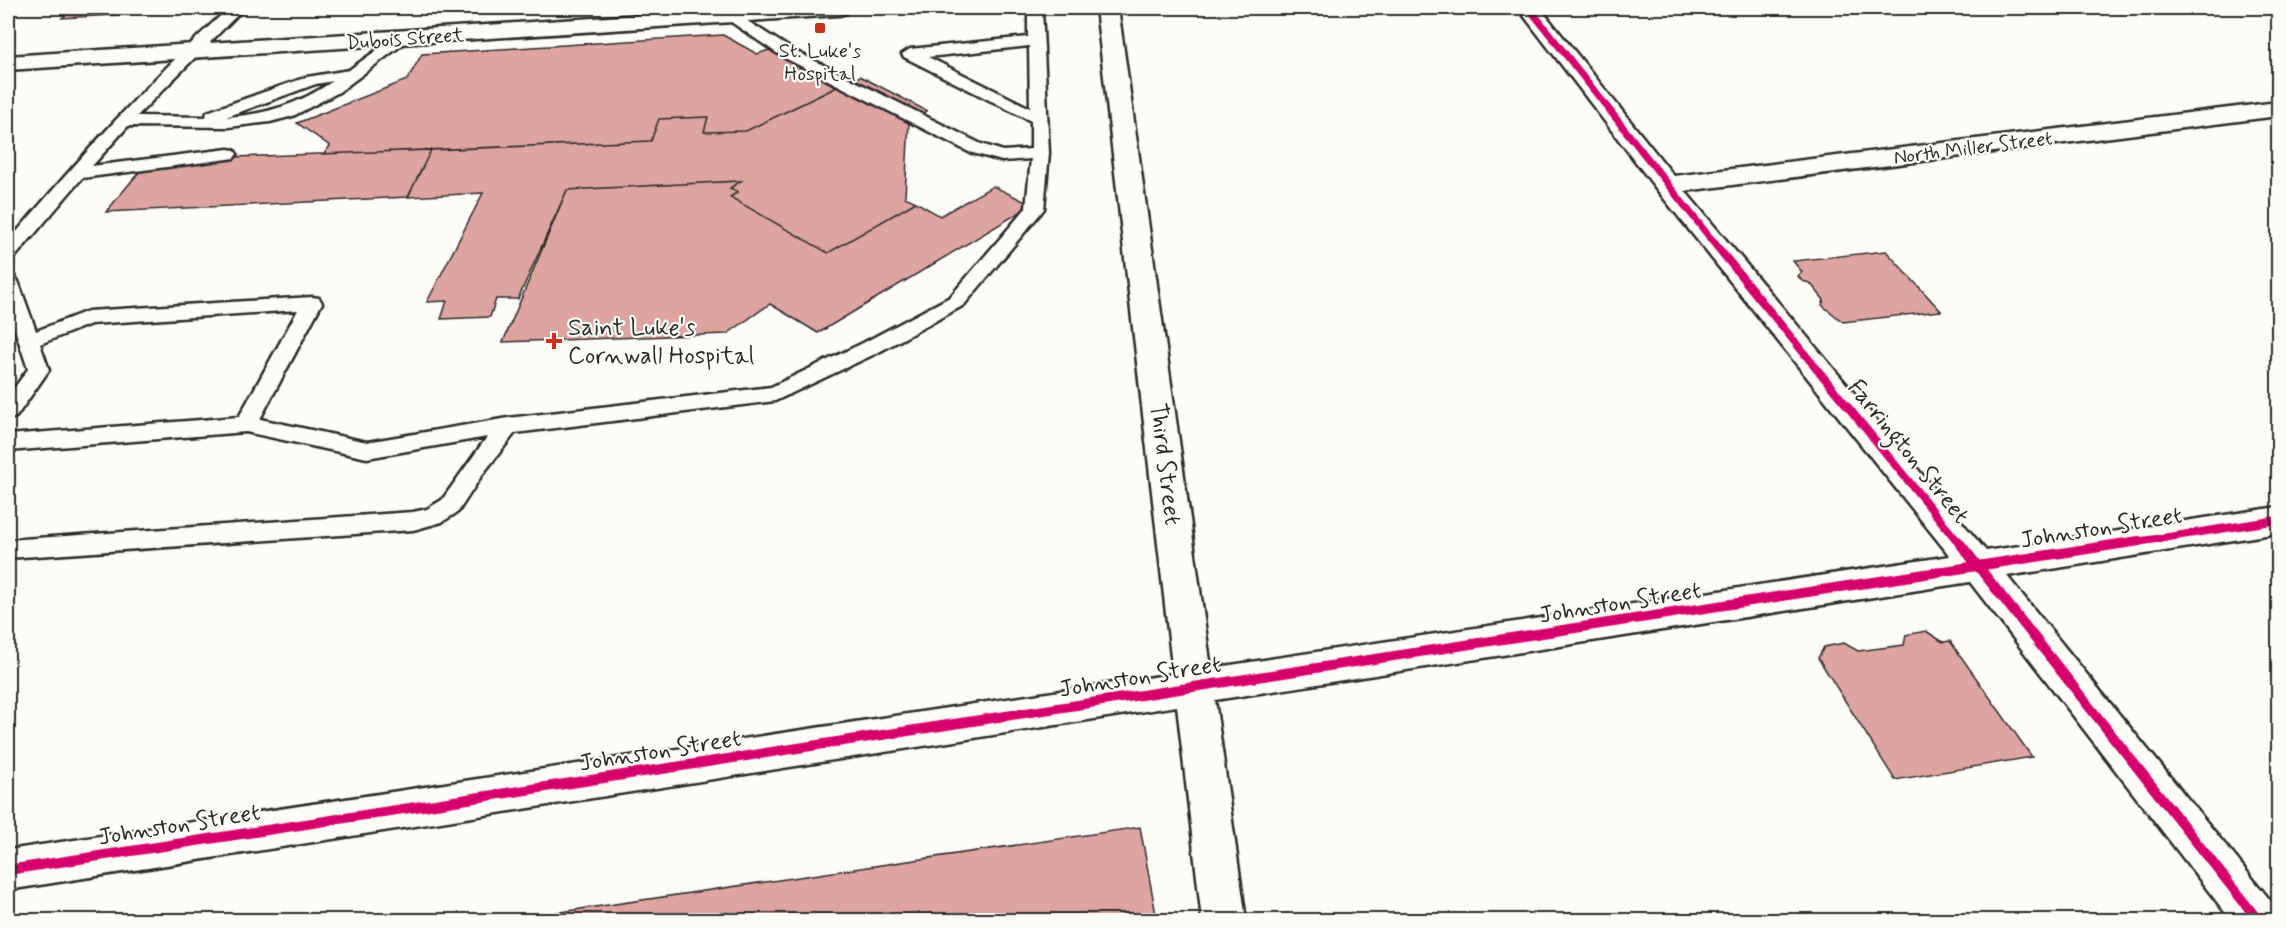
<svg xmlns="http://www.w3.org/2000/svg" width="2286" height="928" font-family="Mynerve,sans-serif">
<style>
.building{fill:#dea49f;stroke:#2b2b2b;stroke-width:1.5}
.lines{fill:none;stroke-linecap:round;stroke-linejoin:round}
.service-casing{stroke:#2b2b2b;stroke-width:5}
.minor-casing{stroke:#2b2b2b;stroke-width:5}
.service{fill:#fdfcf7;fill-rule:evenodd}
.minor{fill:#fdfcf7;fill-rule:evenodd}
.cycleway-far2-casing{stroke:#fdfcf7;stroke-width:10}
.cycleway-far1-casing{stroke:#fdfcf7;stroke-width:12}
.cycleway-casing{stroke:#fdfcf7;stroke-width:14}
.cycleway-far2{stroke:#d6006c;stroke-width:7}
.cycleway-far1{stroke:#d6006c;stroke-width:8}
.cycleway{stroke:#d6006c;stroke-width:10}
.poi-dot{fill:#c8321e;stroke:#fdfcf7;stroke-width:2}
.labels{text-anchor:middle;stroke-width:4.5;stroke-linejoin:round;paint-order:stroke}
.far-street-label{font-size:20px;fill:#2b2b2b;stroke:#fdfcf7}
.far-poi-label{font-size:20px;fill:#2b2b2b;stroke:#fdfcf7}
.poi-label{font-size:24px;fill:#2b2b2b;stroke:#fdfcf7;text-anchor:start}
.street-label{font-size:24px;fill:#2b2b2b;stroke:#fdfcf7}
</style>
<rect width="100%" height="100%" fill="#fdfcf7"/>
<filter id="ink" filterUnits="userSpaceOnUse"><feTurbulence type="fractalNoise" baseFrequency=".0167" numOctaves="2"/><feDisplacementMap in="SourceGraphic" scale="12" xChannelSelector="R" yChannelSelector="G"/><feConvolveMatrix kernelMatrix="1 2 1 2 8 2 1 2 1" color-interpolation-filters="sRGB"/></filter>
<g filter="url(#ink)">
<!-- building -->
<path class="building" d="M 72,8 L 240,8 L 62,18 Z
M 723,35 L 757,54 L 769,50 L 837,87 L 746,131 L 704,132 L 708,117 L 659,119 L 651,141 L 324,154 L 330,146 L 297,123 L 407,80 L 422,54 Z
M 860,76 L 927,111 L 909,122 L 905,197 L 916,202 L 828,253 L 730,197 L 738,192 L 730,188 L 741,181 L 567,190 L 518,299 L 496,299 L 490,317 L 441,319 L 447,301 L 427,302 L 483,193 L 408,197 L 431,150 L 651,141 L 659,119 L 708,117 L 704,132 L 746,131 Z
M 431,150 L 408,197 L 106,212 L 149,160 Z
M 741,181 L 730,188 L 738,192 L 730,197 L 828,253 L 916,202 L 940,216 L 993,186 L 1032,205 L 818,333 L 770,304 L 727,334 L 503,342 L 567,190 Z
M 1886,251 L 1941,311 L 1843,322 L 1822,305 L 1824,300 L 1810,283 L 1802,281 L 1798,276 L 1802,272 L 1793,261 Z
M 1926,631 L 1943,642 L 1950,641 L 2032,757 L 1895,780 L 1818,658 L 1824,647 L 1844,643 L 1858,651 L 1904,645 L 1906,635 Z
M 1140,827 L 1157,920 L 506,920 Z"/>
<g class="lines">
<defs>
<path id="service" d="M 229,8 L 244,8 L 137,116 L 206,117 L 207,112 L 307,77 L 349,70 L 398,35 L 403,33 L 411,38 L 339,92 L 293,116 L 270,122 L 229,127 L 128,126 L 92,166 L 228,149 L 234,150 L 237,154 L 234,158 L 228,159 L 82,178 L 15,257 L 8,259 L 8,242 C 78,160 149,80 229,8 ZM 333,81 C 299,104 266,115 226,117 L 316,84 Z
M 1028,8 L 1042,8 L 1049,153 L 1044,209 L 964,305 L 877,353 L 775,401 L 515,433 L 482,475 L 458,512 L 442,522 L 413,530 L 8,558 L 8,540 L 413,512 L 427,509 L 442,500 L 487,437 L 367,458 L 246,432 L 8,451 L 8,435 L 239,417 L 298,310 L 91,324 L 40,344 L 49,370 L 16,417 L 8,420 L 8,397 L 28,369 L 8,308 L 8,275 L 15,277 L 18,281 L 36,331 L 88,311 L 312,297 L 319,298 L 322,303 L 260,419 L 367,442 L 508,418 L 771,387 L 863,343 L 950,297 L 1026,208 L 1031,159 L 1002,161 L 969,152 L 781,56 L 721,15 L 723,12 L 733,12 L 793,50 L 981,144 L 1003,151 L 1031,149 L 1031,121 L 904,57 L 902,54 L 910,49 L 1028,37 ZM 1029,46 L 1030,108 L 928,57 Z"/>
<path id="minor" d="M 747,8 L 850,8 L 847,13 L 839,15 L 8,70 L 8,56 Z
M 1096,8 L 1118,8 L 1211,668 L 1950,556 L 1658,191 L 1518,8 L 1540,8 L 1674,176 L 2278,102 L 2278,116 L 1685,191 L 1986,551 L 2278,507 L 2278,533 L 2007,576 L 2274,905 L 2278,920 L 2231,920 L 1970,582 L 1215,700 L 1246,920 L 1202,920 L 1177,706 L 8,890 L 8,850 L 1173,674 Z"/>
</defs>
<!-- service casing -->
<use href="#service" class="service-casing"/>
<!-- minor casing -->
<use href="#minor" class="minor-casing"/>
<!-- service -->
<use href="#service" class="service"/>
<!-- minor -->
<use href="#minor" class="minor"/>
<defs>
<path id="cycleway-far2" d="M 1529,8 L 1711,239"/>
<path id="cycleway-far1" d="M 1710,238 L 1959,543
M 2130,543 L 2278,520"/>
<path id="cycleway" d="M 1958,541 L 2258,920
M 8,870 L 2139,541"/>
</defs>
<!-- cycleway-far2 casing -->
<use href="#cycleway-far2" class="cycleway-far2-casing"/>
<!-- cycleway-far1 casing -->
<use href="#cycleway-far1" class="cycleway-far1-casing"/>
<!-- cycleway casing -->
<use href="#cycleway" class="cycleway-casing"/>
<!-- cycleway-far2 -->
<use href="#cycleway-far2" class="cycleway-far2"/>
<!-- cycleway-far1 -->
<use href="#cycleway-far1" class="cycleway-far1"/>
<!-- cycleway -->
<use href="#cycleway" class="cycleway"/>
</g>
</g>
<!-- markers -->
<g class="poi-dot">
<rect x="814" y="22" width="12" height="12" rx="3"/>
<path d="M551 332h6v6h6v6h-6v6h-6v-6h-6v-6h6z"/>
</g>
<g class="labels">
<!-- far-street labels -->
<g class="far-street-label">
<text transform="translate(405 38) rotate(-4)" y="7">Dubois Street</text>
<text transform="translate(1973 147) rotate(-7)" y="7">North Miller Street</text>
</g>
<!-- far-poi labels -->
<g class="far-poi-label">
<text x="820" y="57">St. Luke's<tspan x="820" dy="23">Hospital</tspan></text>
</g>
<!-- poi labels -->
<g class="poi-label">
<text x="568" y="335">Saint Luke's<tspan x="568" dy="28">Cornwall Hospital</tspan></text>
</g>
<!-- street labels -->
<g class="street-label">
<text transform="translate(1909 451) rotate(51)" y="8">Farrington Street</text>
<text transform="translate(1166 464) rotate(83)" y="8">Third Street</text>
<text transform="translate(2101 527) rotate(-9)" y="8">Johnston Street</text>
<text transform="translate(1620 602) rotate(-9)" y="8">Johnston Street</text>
<text transform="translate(1140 676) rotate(-9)" y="8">Johnston Street</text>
<text transform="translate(660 750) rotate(-9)" y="8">Johnston Street</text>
<text transform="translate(179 824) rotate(-9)" y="8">Johnston Street</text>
</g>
</g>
<!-- margin -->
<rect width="2286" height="928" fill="none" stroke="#fdfcf7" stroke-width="30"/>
<rect x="15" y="15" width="2256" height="898" fill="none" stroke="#2b2b2b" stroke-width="2" filter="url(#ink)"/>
</svg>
